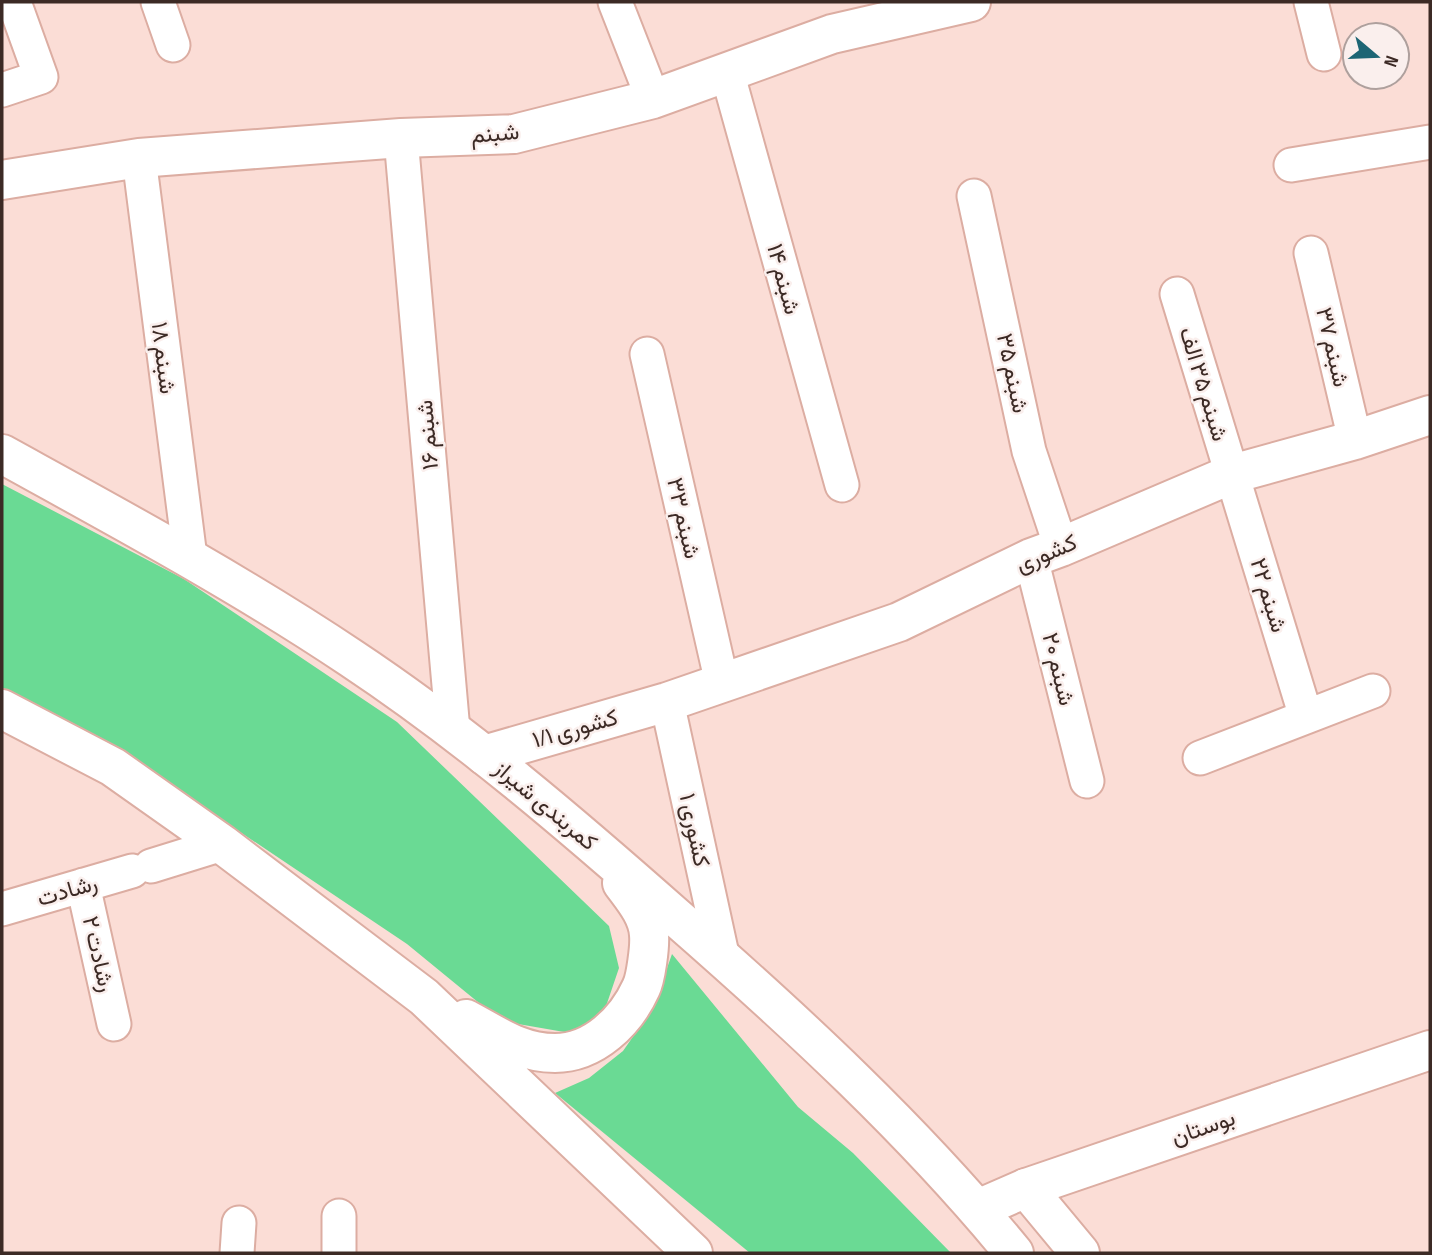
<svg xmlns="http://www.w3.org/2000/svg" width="1432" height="1255" font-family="'Sofia Sans Condensed',Vazirmatn,sans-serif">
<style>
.green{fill:#6ada94}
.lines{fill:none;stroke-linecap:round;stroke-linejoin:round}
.street-casing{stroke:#dcada2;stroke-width:37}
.secondary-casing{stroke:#dcada2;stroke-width:42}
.highway-casing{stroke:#dcada2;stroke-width:42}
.street{stroke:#fff;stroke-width:33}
.secondary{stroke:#fff;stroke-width:38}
.highway{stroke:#fff;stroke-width:38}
.labels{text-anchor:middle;stroke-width:5;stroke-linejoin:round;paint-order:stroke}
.street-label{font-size:23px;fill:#3c2a25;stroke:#faefed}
</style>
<rect width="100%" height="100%" fill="#fbddd6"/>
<!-- green -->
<path class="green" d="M 2,484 L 184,579 L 397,722 L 609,926 L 619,968 L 602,1018 L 570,1033 L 501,1021 L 407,944 L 173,787 L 2,691 Z
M 672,954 L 798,1107 L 853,1153 L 951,1253 L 750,1253 L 555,1093 L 589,1078 L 623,1051 L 653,1008 Z"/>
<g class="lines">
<defs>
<path id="street" d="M 158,2 L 173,45
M 615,2 L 653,99
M 1311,2 L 1324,54
M 727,72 L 842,485
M 2,90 L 41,77 L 14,2
M 401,138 L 453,731
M 139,158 L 190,557
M 1291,165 L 1430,142
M 974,196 L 1029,451 L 1061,547
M 1311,253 L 1355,440
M 1177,294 L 1306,717
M 647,354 L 722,683
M 1031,558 L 1087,781
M 667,702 L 723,959
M 1200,758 L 1373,691
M 151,866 L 222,844
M 83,885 L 114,1024
M 2,909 L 132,871
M 237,1253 L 239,1223
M 339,1253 L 339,1216"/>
<path id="secondary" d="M 2,180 L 139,158 L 401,138 L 514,134 L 653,99 L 832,34 L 971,2
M 484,755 L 667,702 L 899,622 L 1031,558 L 1061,547 L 1232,474 L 1355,440 L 1430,415
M 978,1209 L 1026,1188 L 1430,1050"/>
<path id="highway" d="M 2,454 C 120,519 239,583 351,658 C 467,735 573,826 677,918 C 796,1022 914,1131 1014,1253
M 2,709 L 113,767 L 222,844 L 424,997 L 693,1253
M 466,1019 C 496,1035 520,1053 555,1053 C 594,1053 626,1021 641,988 C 646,978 650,946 649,935 C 648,915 633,898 622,883
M 1026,1188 L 1080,1253"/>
</defs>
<!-- street casing -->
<use href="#street" class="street-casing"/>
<!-- secondary casing -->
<use href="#secondary" class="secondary-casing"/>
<!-- highway casing -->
<use href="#highway" class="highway-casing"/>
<!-- street -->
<use href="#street" class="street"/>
<!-- secondary -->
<use href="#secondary" class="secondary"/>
<!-- highway -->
<use href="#highway" class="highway"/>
</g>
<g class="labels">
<!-- street labels -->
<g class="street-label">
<text transform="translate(495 133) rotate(-5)" y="8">شبنم</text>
<text transform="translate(784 279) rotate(75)" y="8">۱۴ شبنم</text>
<text transform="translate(1333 347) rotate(77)" y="8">۳۷ شبنم</text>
<text transform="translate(164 358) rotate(83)" y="8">۱۸ شبنم</text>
<text transform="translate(1013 373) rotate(78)" y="8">۳۵ شبنم</text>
<text transform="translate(1204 384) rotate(73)" y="8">شبنم ۳۵ الف</text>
<text transform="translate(427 435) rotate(-95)" y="8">۱۶ شبنم</text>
<text transform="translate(684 518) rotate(77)" y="8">۳۳ شبنم</text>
<text transform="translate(1046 553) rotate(-23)" y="8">کشوری</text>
<text transform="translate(1269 595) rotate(73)" y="8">۲۲ شبنم</text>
<text transform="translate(1059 669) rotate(76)" y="8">۲۰ شبنم</text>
<text transform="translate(575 728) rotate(-16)" y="8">۱/۱ کشوری</text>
<text transform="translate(546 805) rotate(40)" y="8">کمربندی شیراز</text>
<text transform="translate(695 830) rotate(78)" y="8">۱ کشوری</text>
<text transform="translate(67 890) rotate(-16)" y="8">رشادت</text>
<text transform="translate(99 954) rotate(77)" y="8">۲ رشادت</text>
<text transform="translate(1203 1127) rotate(-19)" y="8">بوستان</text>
</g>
</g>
<!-- border -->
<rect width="1432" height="1255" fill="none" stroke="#3c2a25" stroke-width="7"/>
<!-- north arrow -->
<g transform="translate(1376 56) rotate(109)"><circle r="33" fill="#faefed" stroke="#aea09d" stroke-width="2"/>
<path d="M0-5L12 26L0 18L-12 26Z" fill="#1d6574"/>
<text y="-10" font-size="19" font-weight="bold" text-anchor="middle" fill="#3c2a25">N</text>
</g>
</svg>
